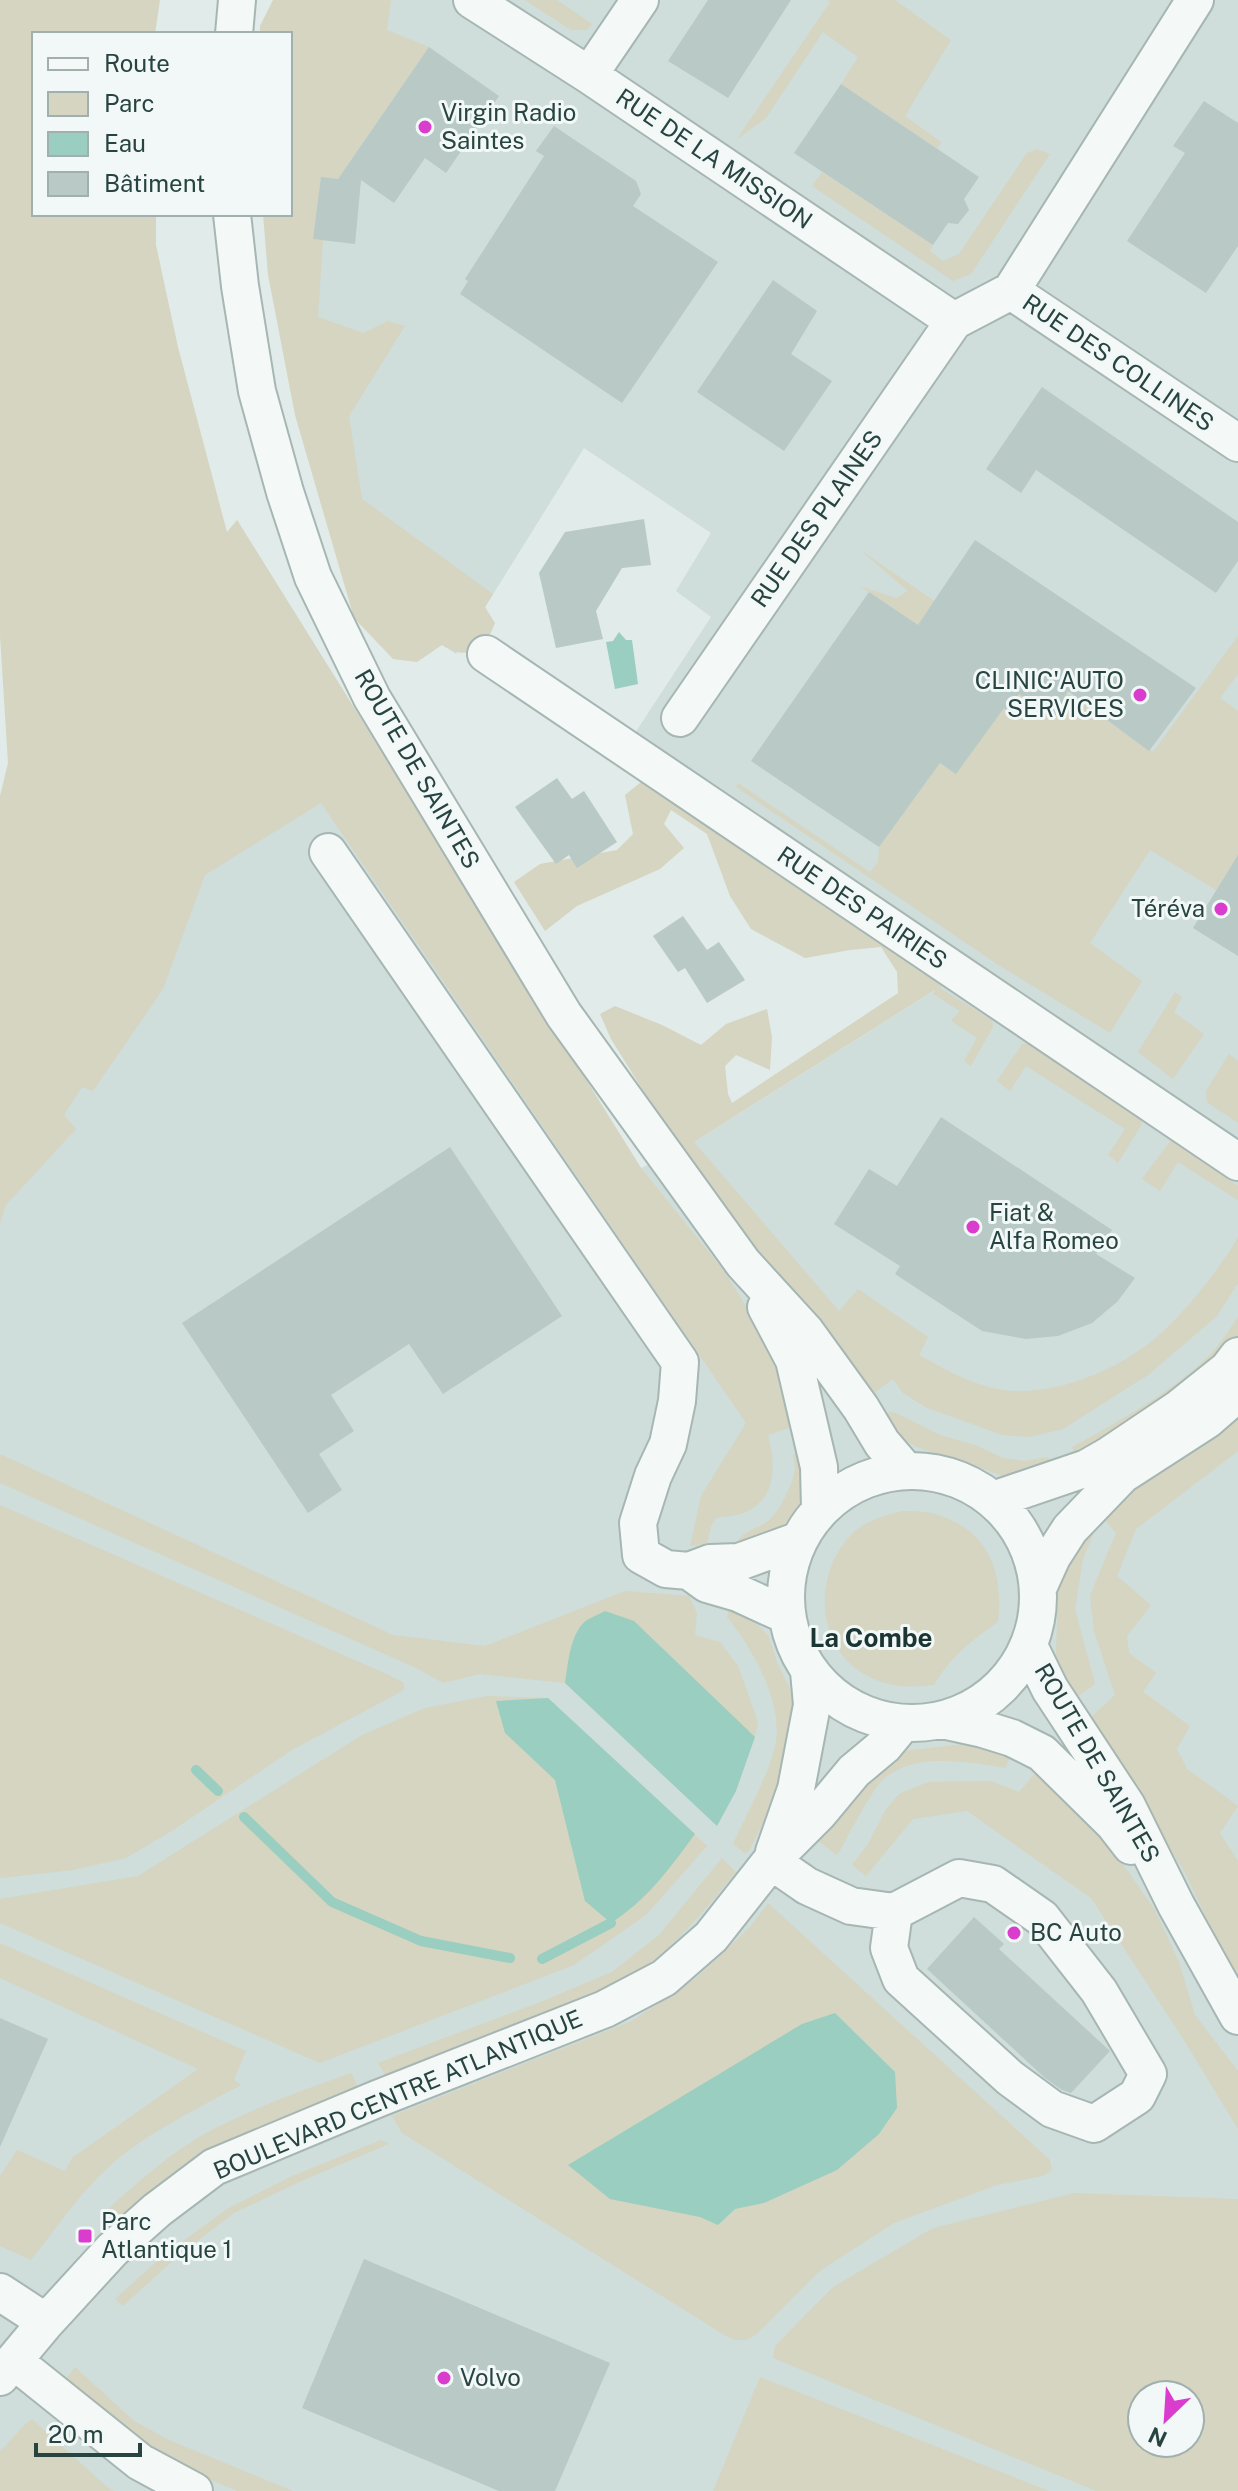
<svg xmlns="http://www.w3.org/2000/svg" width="1238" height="2491" font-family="'Public Sans',sans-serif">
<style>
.built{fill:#cfdddb;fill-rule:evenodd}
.green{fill:#d5d5c1;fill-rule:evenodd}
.water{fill:#99cec0}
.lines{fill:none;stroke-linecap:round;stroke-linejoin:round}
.stream{stroke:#99cec0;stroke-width:10}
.building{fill:#b8c9c6}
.minor-casing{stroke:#a6b6b3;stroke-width:40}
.minor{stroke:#f4f9f8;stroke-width:36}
.poi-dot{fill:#da3ccd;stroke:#f1f8f7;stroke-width:3}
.labels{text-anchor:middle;stroke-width:6;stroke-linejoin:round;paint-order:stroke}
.poi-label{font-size:24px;fill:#284440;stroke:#f1f8f7;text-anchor:start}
.street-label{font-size:24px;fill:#284440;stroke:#f1f8f7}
.neighbourhood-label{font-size:26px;font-weight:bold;fill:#1a3532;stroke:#f1f8f7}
</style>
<rect width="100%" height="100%" fill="#e1ebe9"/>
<!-- built -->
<path class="built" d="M 294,0 L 1238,0 L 1238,2491 L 0,2491 L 0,942 L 237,520 L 641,1168 L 694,1142 L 953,979 L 618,759 L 711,617 L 676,591 L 711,533 L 584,448 L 456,654 L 343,578 L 294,303 ZM 1142,2395 L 1190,2395 L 1190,2443 L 1142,2443 Z"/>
<!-- green -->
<path class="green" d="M 0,0 L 160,0 L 155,34 L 34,34 L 34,214 L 156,214 L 156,245 L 178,347 L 227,532 L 237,520 L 641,1168 L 724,1271 L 781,1361 L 801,1424 L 768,1435 C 775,1463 778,1495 748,1511 C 739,1516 726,1516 716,1518 L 711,1526 L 707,1544 L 690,1546 L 701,1496 L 746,1423 L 321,803 L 205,875 L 163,989 L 93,1091 L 82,1087 L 64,1115 L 76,1129 L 6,1205 L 0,1223 L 0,796 L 8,763 L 0,636 Z
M 273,0 L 391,0 L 387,30 L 429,47 L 338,179 L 321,178 L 313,239 L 323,240 L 318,317 L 363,333 L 388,321 L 405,326 L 349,416 L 362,499 L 493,594 L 485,607 L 495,623 C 485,650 469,662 442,645 L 417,662 L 393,659 L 354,618 L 295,415 L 268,275 L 263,214 L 290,214 L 290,34 L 260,34 L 260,26 Z
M 525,0 L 557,0 L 592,24 L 587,30 L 571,30 Z
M 827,0 L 895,0 L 951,40 L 905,116 L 941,142 L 938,149 L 841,84 L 858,57 L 823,32 L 766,118 L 737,139 L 830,2 Z
M 1037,149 L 1050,154 L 971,274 L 953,281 L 812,186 L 822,172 L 933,245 L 930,251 L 943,261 L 959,254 L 1027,153 Z
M 859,549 L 1153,752 L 1238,636 L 1238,674 L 1220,698 L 1238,711 L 1238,856 L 1216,890 L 1150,850 L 1090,943 L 1142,981 L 1110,1033 L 1000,966 L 736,787 L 738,783 L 870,872 L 878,862 L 879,847 L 940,763 L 956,773 L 1004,708 L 1008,711 L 1019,694 L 860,586 L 896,598 L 908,591 Z
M 646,778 L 953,978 L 940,988 L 992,1020 L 993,1027 L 971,1066 L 964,1061 L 977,1038 L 951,1021 L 960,1011 L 933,994 L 935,990 L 694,1142 L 839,1311 L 858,1289 L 928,1337 L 919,1355 C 944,1369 974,1386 1004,1390 C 1055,1396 1113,1372 1152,1341 C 1180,1319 1221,1268 1238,1237 L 1238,1283 L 1217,1316 L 1148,1375 L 1063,1429 L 1030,1437 L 1002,1435 L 925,1407 L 903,1393 L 893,1379 L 868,1397 L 680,1150 L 611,1039 L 600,1014 L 615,1006 L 662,1025 L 701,1045 L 726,1024 L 767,1009 L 772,1037 L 770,1070 L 736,1055 L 725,1066 L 728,1094 L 732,1103 L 898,993 L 897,972 L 881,947 L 850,950 L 805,958 L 751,929 L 730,896 L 707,834 L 671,810 L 664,824 L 684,848 L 660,869 L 577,906 L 545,931 L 514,882 L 540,864 L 617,850 L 633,834 L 625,795 Z
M 1175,992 L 1182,997 L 1174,1012 L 1204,1034 L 1173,1079 L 1138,1052 Z
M 1029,1043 L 1141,1119 L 1142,1124 L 1118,1163 L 1108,1155 L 1125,1129 L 1026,1066 L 1010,1091 L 997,1081 L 1022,1044 Z
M 1229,1054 L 1238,1061 L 1238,1123 L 1207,1102 L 1206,1091 Z
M 1171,1140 L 1238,1186 L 1238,1200 L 1178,1162 L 1160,1191 L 1142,1179 Z
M 1238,1317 L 1238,1344 L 1077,1460 L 1072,1447 C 1115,1424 1186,1384 1216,1348 C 1224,1338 1231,1327 1238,1317 Z
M 1238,1410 L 1238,1451 L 1136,1529 L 1117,1576 L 1151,1605 L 1127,1636 L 1129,1653 L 1156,1673 L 1143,1692 L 1190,1726 L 1177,1749 L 1187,1769 L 1238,1806 L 1220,1833 L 1238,1861 L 1238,1984 L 1183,1869 L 1088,1720 L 1115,1695 L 1094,1631 L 1090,1595 L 1116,1533 L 1099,1513 Z
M 889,1412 L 896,1413 L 940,1435 L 975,1445 L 1003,1458 L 1025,1461 L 1048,1457 L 1055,1470 C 1045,1473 1034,1478 1025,1479 C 1005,1480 989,1470 971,1464 C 933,1451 913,1453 883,1422 Z
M 809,1450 L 803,1498 L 792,1515 L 772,1537 L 735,1549 C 739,1530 755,1531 768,1521 C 779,1513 794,1482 795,1468 C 795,1464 793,1460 793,1455 Z
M 0,1454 L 393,1635 L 485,1646 L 625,1591 L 689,1596 L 697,1613 L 695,1635 L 720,1642 L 738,1666 L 758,1722 L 755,1737 L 717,1826 L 565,1683 L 480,1674 L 443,1683 L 416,1668 L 0,1483 Z
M 0,1505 L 389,1675 L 404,1683 L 404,1690 L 292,1750 L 173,1830 L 126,1858 L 73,1870 L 0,1878 Z
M 903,1511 C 913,1511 925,1511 935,1514 C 988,1529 1004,1572 998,1622 C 972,1640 950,1657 934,1685 C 915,1687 898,1688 879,1681 C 818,1660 809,1582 849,1537 C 863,1521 883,1516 903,1511 Z
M 1091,1524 L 1093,1535 L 1083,1559 L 1075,1609 L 1095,1684 L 1071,1701 L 1055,1674 L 1059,1575 Z
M 731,1603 L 755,1621 L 769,1637 L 777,1662 L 789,1687 L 798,1715 L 777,1795 L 749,1851 L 745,1853 L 733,1844 C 747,1813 770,1774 776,1741 C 782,1701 752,1647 727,1617 Z
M 487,1696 L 548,1698 L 707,1846 L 646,1915 L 574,1965 L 320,2063 L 0,1923 L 0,1899 L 138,1876 L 362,1735 L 425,1708 Z
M 963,1744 L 1011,1755 L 1005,1768 C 968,1761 906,1751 879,1784 C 864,1803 850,1834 837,1855 L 817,1840 L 877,1764 L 905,1751 Z
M 1036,1772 L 1102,1834 L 1155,1910 L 1179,1962 L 1195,2015 L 1238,2071 L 1238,2129 L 1182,2037 L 1091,1898 L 967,1811 L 913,1819 L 866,1876 L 852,1865 L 868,1844 L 886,1809 L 899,1794 L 928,1782 L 991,1781 L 1019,1792 Z
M 722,1858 L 736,1872 C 707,1907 677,1946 638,1971 C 562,2022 471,2046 386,2076 L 378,2063 L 538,2003 L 612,1972 L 659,1935 Z
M 768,1903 L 1050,2160 L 1052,2170 L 1043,2176 L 997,2185 L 894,2223 L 821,2270 L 757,2334 C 746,2342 739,2342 726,2336 L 402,2133 L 392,2116 L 632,2021 L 695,1979 L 750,1927 Z
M 0,1943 L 246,2051 L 234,2080 L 241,2085 C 200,2107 157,2128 120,2157 C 85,2185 59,2225 31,2260 L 0,2246 L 0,2176 L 17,2150 L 65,2171 L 72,2158 L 198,2069 L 0,1978 Z
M 351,2073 L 358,2087 L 297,2111 L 212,2149 L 171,2176 L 122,2218 L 109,2208 C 140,2181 171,2152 208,2132 C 253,2108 303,2090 351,2073 Z
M 381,2140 L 389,2144 L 308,2178 L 234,2213 L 179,2255 L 123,2306 L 115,2299 L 164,2255 L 227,2209 L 290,2177 Z
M 1074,2193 L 1238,2199 L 1238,2491 L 1096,2491 L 773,2358 L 775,2346 L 833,2287 L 933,2228 ZM 1190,2395 L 1190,2443 L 1142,2443 L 1142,2395 Z
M 75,2367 L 134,2421 L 169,2440 L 293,2491 L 237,2491 L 165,2461 L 107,2418 L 67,2378 Z
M 760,2377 L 1049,2491 L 713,2491 Z
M 32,2419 L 106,2486 L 114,2491 L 0,2491 L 0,2451 C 12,2441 19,2428 32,2419 Z"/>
<!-- water -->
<path class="water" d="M 619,632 L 626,640 L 632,640 L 638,684 L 615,689 L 606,642 L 613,641 Z
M 605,1611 L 634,1621 L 755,1737 L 736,1791 L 717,1826 L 565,1683 C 568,1664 570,1632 587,1620 C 592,1617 600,1614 605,1611 Z
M 548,1698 L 695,1834 C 669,1869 648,1899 611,1923 L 585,1901 L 555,1780 L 505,1733 L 496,1701 Z
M 835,2013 L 895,2072 L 897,2108 L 879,2134 L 837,2170 L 764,2203 L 735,2209 L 718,2225 L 700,2217 L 610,2199 L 568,2165 L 802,2024 Z"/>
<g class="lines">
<!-- stream -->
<path class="stream" d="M 196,1770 L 218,1791
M 244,1817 L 332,1902 L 421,1941 L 510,1958
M 542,1959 L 611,1923"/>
</g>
<!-- building -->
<path class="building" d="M 708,0 L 791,0 L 728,98 L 668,61 Z
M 429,47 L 499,96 L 446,173 L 425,158 L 394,203 L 361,180 L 355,244 L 313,239 L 321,177 L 338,179 Z
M 841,84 L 979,177 L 964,199 L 969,210 L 958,224 L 948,223 L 933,245 L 794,153 Z
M 1204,101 L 1238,123 L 1238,246 L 1206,293 L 1127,241 L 1185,153 L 1173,146 Z
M 554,126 L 636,181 L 641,194 L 633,206 L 718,262 L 622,403 L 460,294 L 468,281 L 465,279 L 544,156 L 536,151 Z
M 773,280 L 817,311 L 791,354 L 832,381 L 784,451 L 697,392 Z
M 1042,387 L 1238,522 L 1238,561 L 1216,593 L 1036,470 L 1021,493 L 986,469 Z
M 644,519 L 651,565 L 622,568 L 596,611 L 603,639 L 556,648 L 539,573 L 565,532 Z
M 975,540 L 1196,688 L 1149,751 L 1068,691 L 1055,716 L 1019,694 L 1007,711 L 1004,708 L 956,774 L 940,763 L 879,847 L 751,761 L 869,592 L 918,625 Z
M 557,778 L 572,799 L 584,791 L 617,842 L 577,868 L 569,855 L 556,864 L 515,807 Z
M 1238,855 L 1238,956 L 1193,928 Z
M 683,916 L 707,950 L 719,942 L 745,980 L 707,1003 L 685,968 L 678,972 L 653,936 Z
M 941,1117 L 1112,1230 L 1096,1254 L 1135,1278 L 1117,1302 L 1092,1323 L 1058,1336 L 1026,1339 L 982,1331 L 895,1274 L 900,1266 L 834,1224 L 869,1169 L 897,1186 Z
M 450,1147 L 562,1316 L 443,1394 L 409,1344 L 331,1395 L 354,1431 L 319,1454 L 342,1490 L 308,1513 L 182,1323 Z
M 974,1917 L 1004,1944 L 999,1949 L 1110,2051 L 1071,2093 L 1062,2090 L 1045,2078 L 927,1969 Z
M 0,2018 L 48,2039 L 0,2147 Z
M 364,2259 L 610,2363 L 555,2491 L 499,2491 L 302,2408 Z"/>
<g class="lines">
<defs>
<path id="minor" d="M 472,0 L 589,75 L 954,321
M 234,34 L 237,0
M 589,75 L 640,0
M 232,214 L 240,286 L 257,391 L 285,492 L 313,577 L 372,698 L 564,1015 L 743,1263 L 806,1332 L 861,1408 L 882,1443 L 905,1470
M 1011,291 L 1195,0
M 486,654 L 1238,1162
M 680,718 L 954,321 L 1011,291 L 1238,443
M 328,852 L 680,1362 L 677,1401 L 668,1444 L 653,1476 L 638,1523 L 641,1555 L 666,1569 L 689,1571 L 710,1563 L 739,1562 L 797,1541
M 766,1307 L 794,1360 L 819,1467 L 820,1509
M786 1597a126 126 0 1 1 252 0a126 126 0 1 1-252 0Z
M 993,1500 L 1087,1468 L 1108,1456 L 1178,1409 L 1228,1369 L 1238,1356
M 689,1571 L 707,1584 L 738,1593 L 786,1615
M 1038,1588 L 1052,1557 L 1070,1529 L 1122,1475 L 1207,1420 L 1238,1393
M 1029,1646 L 1050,1689 L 1127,1806 L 1176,1905 L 1238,2016
M 942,1720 L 983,1729 L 1012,1738 L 1042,1753 L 1114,1824 L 1131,1846
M 774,1852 L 796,1789 L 812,1705 L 809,1671
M 771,1861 L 807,1886 L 851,1906 L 894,1912 L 959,1878 L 993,1884 L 1042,1918 L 1099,1991 L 1148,2074 L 1137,2096 L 1094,2124 L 1052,2109 L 1010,2078 L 901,1979 L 889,1948 L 894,1912
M 0,2292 L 46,2322
M 14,2361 L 140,2462 L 194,2491
M 0,2377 L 46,2322 L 112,2250 L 157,2210 L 214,2167 L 377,2099 L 605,2009 L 664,1978 L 711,1937 L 771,1861 L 819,1813 L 854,1771 L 884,1746 L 903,1723"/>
</defs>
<!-- minor casing -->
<use href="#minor" class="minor-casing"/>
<!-- minor -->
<use href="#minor" class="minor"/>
</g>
<!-- markers -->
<g class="poi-dot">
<circle cx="425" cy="127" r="8"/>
<circle cx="1140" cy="695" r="8"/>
<circle cx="1221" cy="909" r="8"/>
<circle cx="973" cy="1227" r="8"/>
<circle cx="1014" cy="1933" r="8"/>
<rect x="77" y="2228" width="16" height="16" rx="4"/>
<circle cx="444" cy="2378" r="8"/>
</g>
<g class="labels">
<!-- poi labels -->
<g class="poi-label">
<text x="441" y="121">Virgin Radio<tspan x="441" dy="28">Saintes</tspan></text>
<text x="1124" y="689" text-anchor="end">CLINIC'AUTO<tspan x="1124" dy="28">SERVICES</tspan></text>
<text x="1205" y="917" text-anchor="end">Téréva</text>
<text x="989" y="1221">Fiat &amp;<tspan x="989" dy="28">Alfa Romeo</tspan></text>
<text x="1030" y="1941">BC Auto</text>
<text x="101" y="2230">Parc<tspan x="101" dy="28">Atlantique 1</tspan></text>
<text x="460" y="2386">Volvo</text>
</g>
<!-- street labels -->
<g class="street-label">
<text transform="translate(714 159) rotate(34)" y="8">RUE DE LA MISSION</text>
<text transform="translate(1118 363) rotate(34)" y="8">RUE DES COLLINES</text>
<text transform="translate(817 519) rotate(-55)" y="8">RUE DES PLAINES</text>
<text transform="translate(417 769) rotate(60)" y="8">ROUTE DE SAINTES</text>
<text transform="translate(862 908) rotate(34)" y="8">RUE DES PAIRIES</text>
<text transform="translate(1097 1763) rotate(60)" y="8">ROUTE DE SAINTES</text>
<text transform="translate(398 2095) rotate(-23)" y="8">BOULEVARD CENTRE ATLANTIQUE</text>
</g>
<!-- neighbourhood labels -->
<g class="neighbourhood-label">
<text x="871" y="1647">La Combe</text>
</g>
</g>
<!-- legend -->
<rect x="32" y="32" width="260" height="184" fill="#f1f8f7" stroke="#a1b0ae" stroke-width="2"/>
<rect x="48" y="58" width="40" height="12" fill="#f4f9f8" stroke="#a1b0ae" stroke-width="2"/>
<text x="104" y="72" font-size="24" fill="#284440">Route</text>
<rect x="48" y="92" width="40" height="24" fill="#d5d5c1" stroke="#a1b0ae" stroke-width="2"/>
<text x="104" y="112" font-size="24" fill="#284440">Parc</text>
<rect x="48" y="132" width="40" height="24" fill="#99cec0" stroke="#a1b0ae" stroke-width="2"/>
<text x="104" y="152" font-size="24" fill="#284440">Eau</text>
<rect x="48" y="172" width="40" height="24" fill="#b8c9c6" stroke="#a1b0ae" stroke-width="2"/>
<text x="104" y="192" font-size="24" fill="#284440">Bâtiment</text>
<!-- north arrow -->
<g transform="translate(1166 2419) rotate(205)"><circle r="38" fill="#f1f8f7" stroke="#a1b0ae" stroke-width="2"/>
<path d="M0-6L14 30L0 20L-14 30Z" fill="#da3ccd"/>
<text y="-12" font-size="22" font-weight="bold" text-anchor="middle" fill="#284440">N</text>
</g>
<!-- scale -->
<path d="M36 2443v12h104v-12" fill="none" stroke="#284440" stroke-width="4"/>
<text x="48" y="2443" font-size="24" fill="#284440" stroke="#f1f8f7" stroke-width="6" paint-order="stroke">20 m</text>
</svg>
